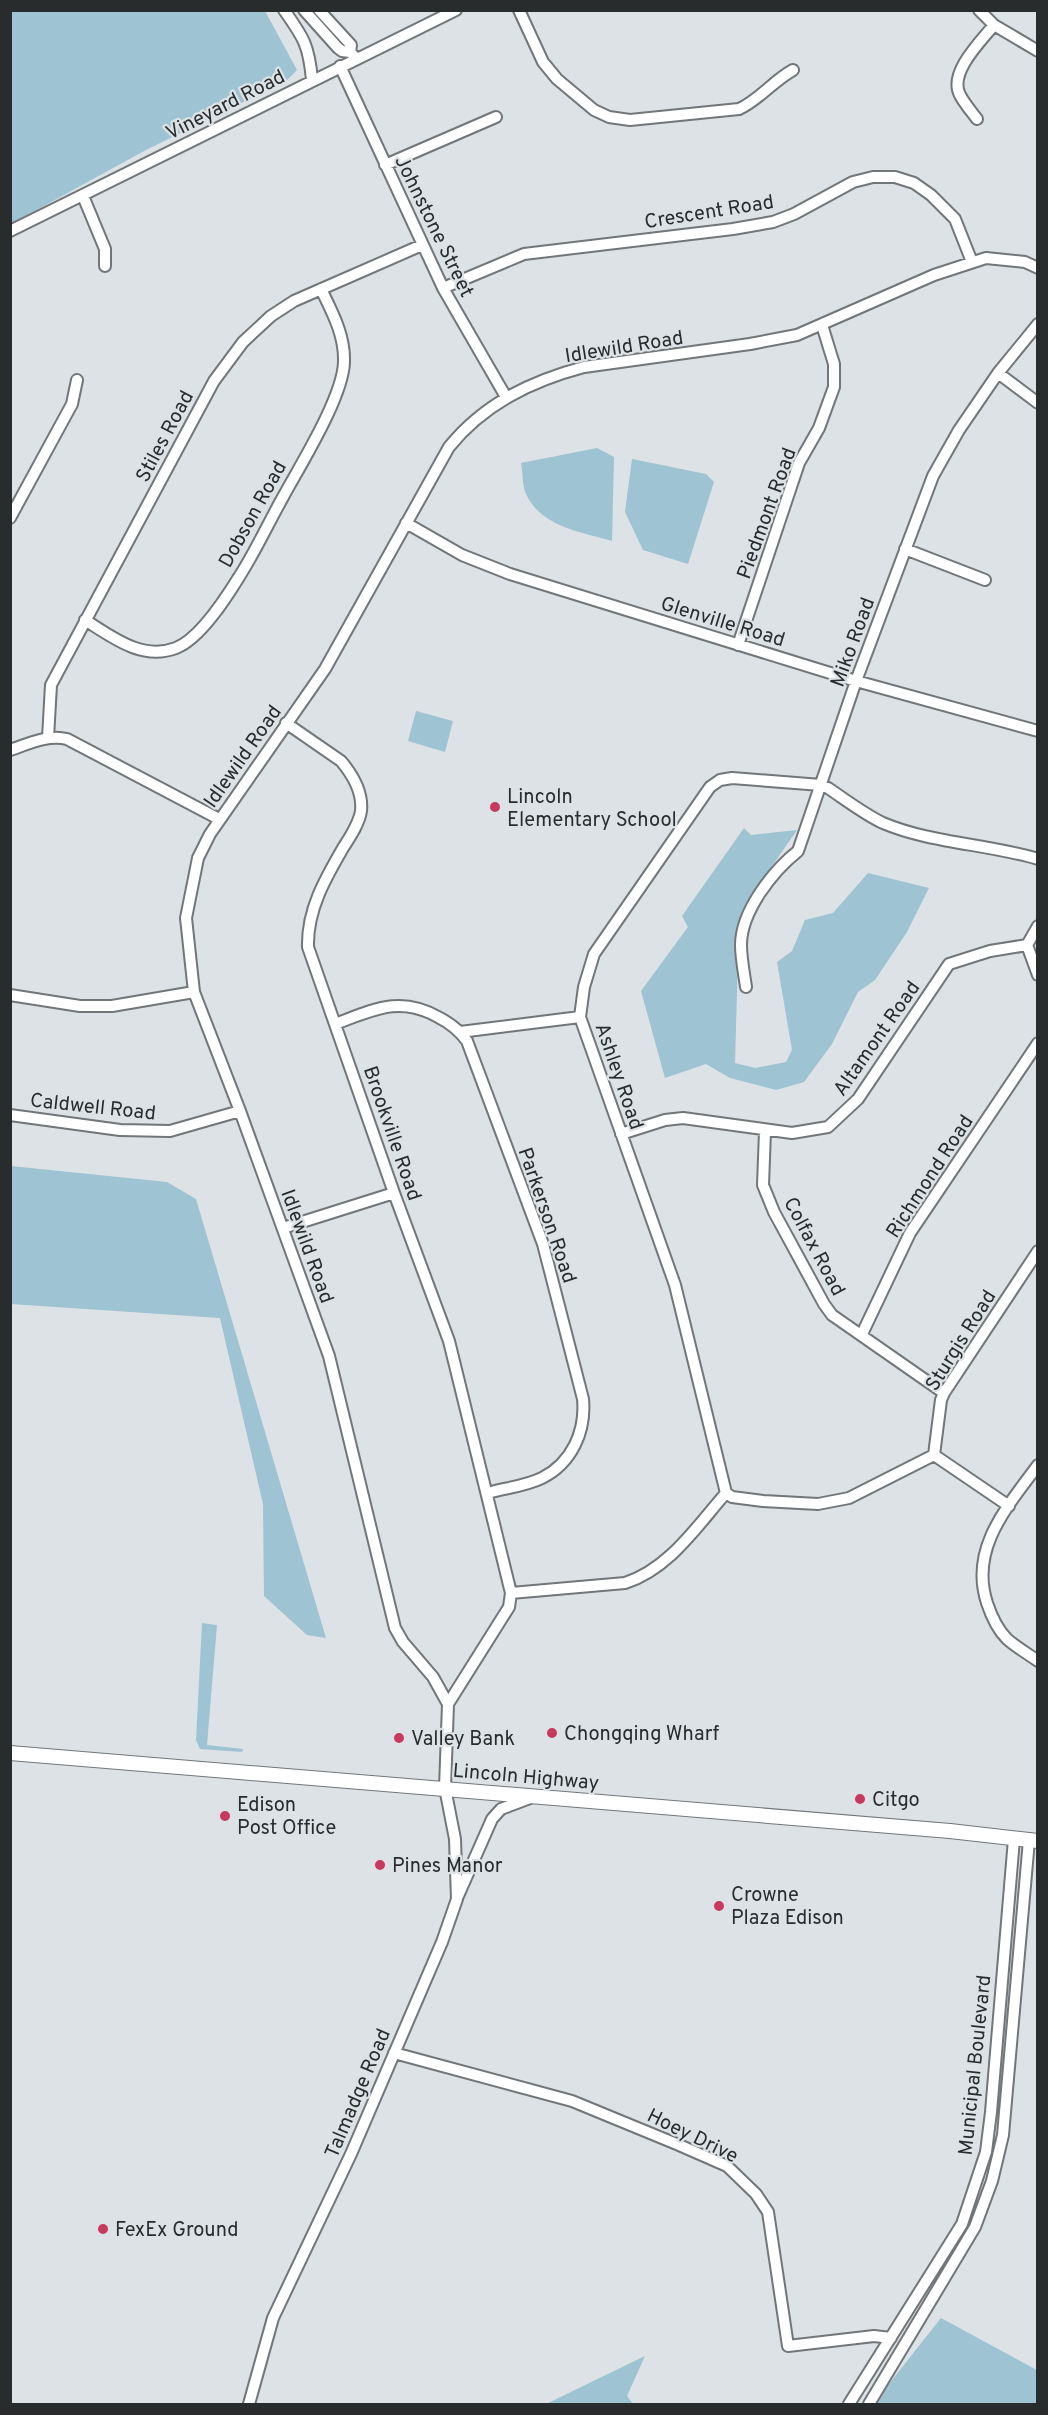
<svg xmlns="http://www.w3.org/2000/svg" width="1048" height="2415" font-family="Overpass,sans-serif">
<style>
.green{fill:#9ec3d2}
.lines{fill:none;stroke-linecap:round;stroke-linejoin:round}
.minor-casing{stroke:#717679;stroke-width:14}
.major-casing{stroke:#717679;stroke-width:16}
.minor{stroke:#fff;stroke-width:10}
.major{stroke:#fff;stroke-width:14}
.poi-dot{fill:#c9395d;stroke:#dce2e5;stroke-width:2}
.labels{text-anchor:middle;stroke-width:4.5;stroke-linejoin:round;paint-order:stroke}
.street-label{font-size:20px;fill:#292c2d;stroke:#dce2e5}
.poi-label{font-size:20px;fill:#292c2d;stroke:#dce2e5;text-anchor:start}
</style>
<rect width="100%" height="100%" fill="#dce2e5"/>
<!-- green -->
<path class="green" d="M 11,10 L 265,11 L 297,70 L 286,81 L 146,150 L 11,224 Z
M 597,448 L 614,457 L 612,541 C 581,532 543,527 527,496 C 522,487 523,473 521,463 Z
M 632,459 L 706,474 L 714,482 L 688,564 L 643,550 L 625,512 Z
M 416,711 L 453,721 L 445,752 L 408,741 Z
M 744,828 L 751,835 L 797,830 L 768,872 L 739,920 L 735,1063 L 755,1068 L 786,1062 L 792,1050 L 777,962 L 792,951 L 805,920 L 833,913 L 868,873 L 929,888 L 907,932 L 875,980 L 858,992 L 832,1044 L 804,1082 L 776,1090 L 730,1078 L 706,1064 L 665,1078 L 641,991 L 688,927 L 682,916 Z
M 11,1166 L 167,1182 L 196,1199 L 326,1638 L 307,1635 L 264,1596 L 263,1504 L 220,1318 L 11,1304 Z
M 202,1623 L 217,1625 L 207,1745 L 243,1749 L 242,1752 L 200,1749 L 196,1740 Z
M 941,2318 L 1037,2370 L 1037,2404 L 873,2404 Z
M 645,2356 L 627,2396 L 633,2404 L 546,2404 Z"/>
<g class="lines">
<defs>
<path id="minor" d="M 284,10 C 304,38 309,46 312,80
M 304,10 L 338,48 L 342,51 L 350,52
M 319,10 L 351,45 L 350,52 L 354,56
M 519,10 L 543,62 L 557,79 L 594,110 L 609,117 L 630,120 L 739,109 C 759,100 773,81 793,70
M 979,10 L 994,25 L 1038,51
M 340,66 L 443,288 L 506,397
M 977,119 C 971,111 964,103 960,95 C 948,73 981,41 994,25
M 385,165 L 496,117
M 83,196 L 105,249 L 105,266
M 10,231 L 456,10
M 443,288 L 524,254 L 733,229 L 773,222 L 794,214 L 853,182 L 873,177 L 895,177 L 914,183 L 931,195 L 955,219 L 972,262
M 998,373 L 1038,403
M 10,518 L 72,404 L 77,380
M 406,523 L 462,555 L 510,574 L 856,681 L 1038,731
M 905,549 L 985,580
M 85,620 C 112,637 142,661 176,648 C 200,639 226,598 239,577 C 255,552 268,524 283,497 C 301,464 343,397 344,362 C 345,335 332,312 321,289
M 738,645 L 799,463 L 819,428 L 834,387 L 834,364 L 822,325
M 48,738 L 51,685 L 214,381 L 243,342 L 271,316 L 294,301 L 422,245
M 10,750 C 28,744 48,734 67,739 L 219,819
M 1027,945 L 1038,975
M 1027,945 L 1038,926
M 746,987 C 744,973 741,958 741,945 C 741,911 773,871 798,851 L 856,681 L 933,476 L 959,430 L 998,373 L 1038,324
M 10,995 L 80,1006 L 112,1006 L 194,992
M 335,1024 C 373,1010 400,995 438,1017 C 450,1023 459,1030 467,1041 L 543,1244 L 583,1399 C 586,1431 572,1463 542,1478 C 526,1486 505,1488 488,1493
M 460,1032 L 580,1017
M 10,1115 L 120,1130 L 170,1131 L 240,1111
M 765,1131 L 763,1185 L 774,1212 L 824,1304 L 832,1315 L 944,1393
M 621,1134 L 665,1120 L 683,1118 L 792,1133 L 828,1127 L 858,1099 L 949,964 L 990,951 L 1027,945
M 283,1228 L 394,1193
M 862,1334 L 910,1233 L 1038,1043
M 934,1455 L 941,1400 L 944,1393 L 1038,1251
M 934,1455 L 1009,1506
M 1038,1465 C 1008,1506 969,1548 987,1603 C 991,1615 998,1630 1007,1639 C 1016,1647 1028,1654 1038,1661
M 726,1493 L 675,1285 L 580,1017 L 584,987 L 594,954 L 710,787 L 720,780 L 732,778 L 821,785 L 828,788 C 846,800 864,814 883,823 C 930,843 988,844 1038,859
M 726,1493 L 732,1497 L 763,1501 L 818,1504 L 849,1498 L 934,1455
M 511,1593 L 625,1583 C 669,1569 697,1526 726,1493
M 448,1704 L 433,1677 L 403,1642 L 395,1628 L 329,1356 L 240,1111 L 194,992 L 186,918 L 198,858 L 210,834 L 325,669 L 449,447 C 484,404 531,381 584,367 L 750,344 L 797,335 L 934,275 L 986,258 L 1025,262 L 1038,268
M 458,1896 L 492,1819 L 501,1809 L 530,1798
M 394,2053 L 572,2101 L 679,2145 L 727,2166 L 756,2194 L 768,2212 L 788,2346 L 874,2336 L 891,2338
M 249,2404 L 273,2318 L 351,2154 L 442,1942 L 457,1899 L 455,1839 L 445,1788 L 448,1704 L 509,1607 L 511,1593 L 449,1341 L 394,1193 L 308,947 C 307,910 325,879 343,848 C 350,837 359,824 361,811 C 363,792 352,774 341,761 L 286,723
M 849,2404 L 962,2224 L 986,2152 L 991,2112 L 1014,1839
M 869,2404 L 975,2227 L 992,2181 L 1003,2135 L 1029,1840"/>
<path id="major" d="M 10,1753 L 950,1831 L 1038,1841"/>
</defs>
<!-- minor casing -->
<use href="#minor" class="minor-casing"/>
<!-- major casing -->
<use href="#major" class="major-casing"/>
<!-- minor -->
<use href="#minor" class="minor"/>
<!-- major -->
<use href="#major" class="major"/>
</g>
<!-- markers -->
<g class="poi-dot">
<circle cx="495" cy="807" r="6"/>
<circle cx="552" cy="1733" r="6"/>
<circle cx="399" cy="1738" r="6"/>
<circle cx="860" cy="1799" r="6"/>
<circle cx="225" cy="1816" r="6"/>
<circle cx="380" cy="1865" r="6"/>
<circle cx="719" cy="1906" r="6"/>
<circle cx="103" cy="2229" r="6"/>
</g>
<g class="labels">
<!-- street labels -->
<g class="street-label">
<text transform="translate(225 104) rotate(-27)" y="7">Vineyard Road</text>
<text transform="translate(709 211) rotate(-9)" y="7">Crescent Road</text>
<text transform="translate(435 226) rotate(64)" y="7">Johnstone Street</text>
<text transform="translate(624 346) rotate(-9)" y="7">Idlewild Road</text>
<text transform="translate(164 436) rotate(-62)" y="7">Stiles Road</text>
<text transform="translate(766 513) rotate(-70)" y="7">Piedmont Road</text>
<text transform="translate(252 514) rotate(-61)" y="7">Dobson Road</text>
<text transform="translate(723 621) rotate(17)" y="7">Glenville Road</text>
<text transform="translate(852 642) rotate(-70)" y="7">Miko Road</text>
<text transform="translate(242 756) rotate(-55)" y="7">Idlewild Road</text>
<text transform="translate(876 1038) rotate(-55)" y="7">Altamont Road</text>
<text transform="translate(620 1076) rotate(71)" y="7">Ashley Road</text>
<text transform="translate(93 1106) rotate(6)" y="7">Caldwell Road</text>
<text transform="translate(393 1133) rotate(71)" y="7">Brookville Road</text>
<text transform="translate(929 1176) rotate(-57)" y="7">Richmond Road</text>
<text transform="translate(548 1215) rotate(71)" y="7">Parkerson Road</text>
<text transform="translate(308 1246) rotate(70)" y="7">Idlewild Road</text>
<text transform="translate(815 1246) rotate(62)" y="7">Colfax Road</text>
<text transform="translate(960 1340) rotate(-58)" y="7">Sturgis Road</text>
<text transform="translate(526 1776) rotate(5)" y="7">Lincoln Highway</text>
<text transform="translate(974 2065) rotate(-84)" y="7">Municipal Boulevard</text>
<text transform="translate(357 2093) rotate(-67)" y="7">Talmadge Road</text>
<text transform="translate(693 2135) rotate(26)" y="7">Hoey Drive</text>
</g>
<!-- poi labels -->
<g class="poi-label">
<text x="507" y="803">Lincoln<tspan x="507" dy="23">Elementary School</tspan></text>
<text x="564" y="1740">Chongqing Wharf</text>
<text x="411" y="1745">Valley Bank</text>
<text x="872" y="1806">Citgo</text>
<text x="237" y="1811">Edison<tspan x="237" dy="23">Post Office</tspan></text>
<text x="392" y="1872">Pines Manor</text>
<text x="731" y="1901">Crowne<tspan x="731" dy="23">Plaza Edison</tspan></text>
<text x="115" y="2236">FexEx Ground</text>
</g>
</g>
<!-- border -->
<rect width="1048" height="2415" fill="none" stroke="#292c2d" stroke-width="24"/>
</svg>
